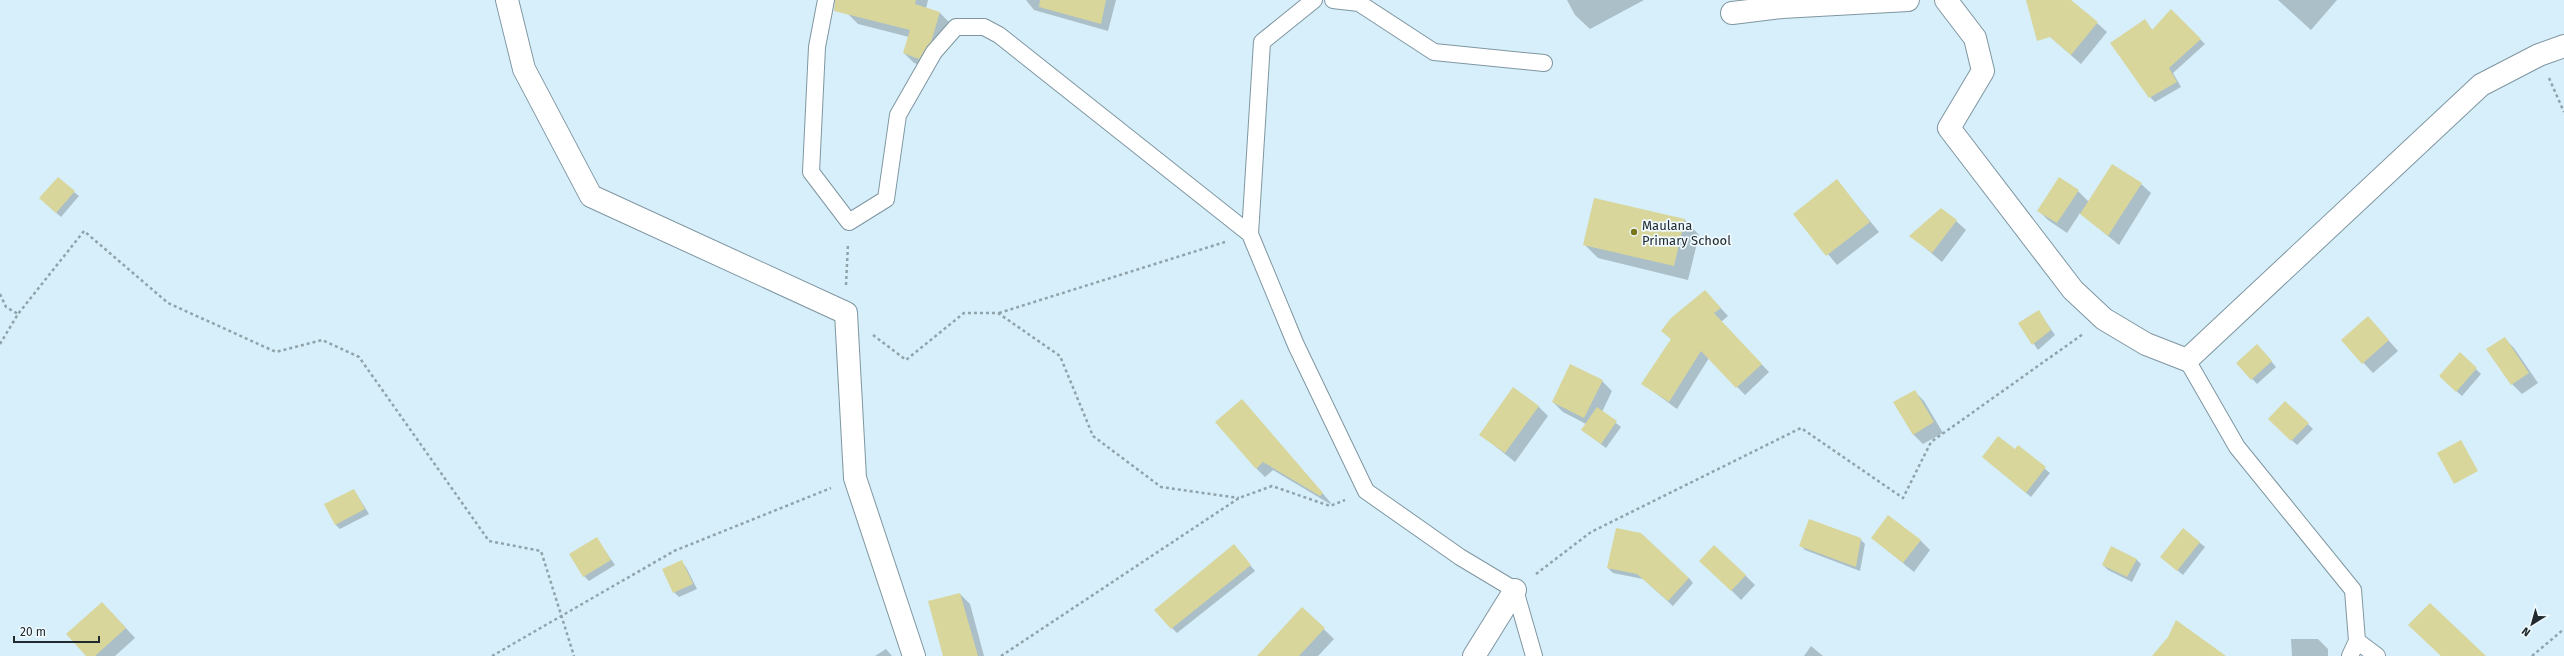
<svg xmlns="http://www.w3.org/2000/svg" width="2564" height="656" font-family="'Fira Sans',sans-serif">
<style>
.shadow{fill:#0003}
.building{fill:#d8d69b}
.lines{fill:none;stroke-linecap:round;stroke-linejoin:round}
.service-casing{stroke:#7f96a1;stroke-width:18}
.minor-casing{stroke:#7f96a1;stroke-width:24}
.path{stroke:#90a3ab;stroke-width:2.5;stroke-dasharray:3 3;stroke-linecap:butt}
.service{stroke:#fff;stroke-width:16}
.minor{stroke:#fff;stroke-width:22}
.poi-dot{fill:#797519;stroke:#eff9fe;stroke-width:1.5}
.labels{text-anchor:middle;stroke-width:3.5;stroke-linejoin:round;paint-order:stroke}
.poi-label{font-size:13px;fill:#212a2e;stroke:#eff9fe;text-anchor:start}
</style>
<rect width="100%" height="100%" fill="#d6effa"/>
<!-- shadow -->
<path class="shadow" d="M 852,0 L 928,0 L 926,9 L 940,13 L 950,23 L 929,68 L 914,63 L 904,53 L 909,37 L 858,24 L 848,14 Z
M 1026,0 L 1116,0 L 1108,31 L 1034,10 Z
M 1567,0 L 1644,0 L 1590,29 L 1575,15 Z
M 2278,0 L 2337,0 L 2311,30 Z
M 2171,11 L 2205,44 L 2173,73 L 2181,87 L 2155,102 L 2150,97 L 2145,21 L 2153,31 Z
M 2097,23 L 2107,32 L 2081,64 L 2048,35 Z
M 1837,181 L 1879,232 L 1837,265 L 1795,214 Z
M 2141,184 L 2151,193 L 2119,245 L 2080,213 L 2067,233 L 2048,220 L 2038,210 L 2078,191 L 2089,202 Z
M 74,192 L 79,196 L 61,217 L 45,203 Z
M 1685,220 L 1699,235 L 1688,280 L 1598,258 L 1584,244 Z
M 1956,221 L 1966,230 L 1942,262 L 1911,236 Z
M 1705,291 L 1728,316 L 1721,322 L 1769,372 L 1745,395 L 1709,358 L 1677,409 L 1643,384 L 1672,340 L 1662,331 Z
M 2039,312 L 2055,335 L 2038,350 L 2020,323 Z
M 2368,317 L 2398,351 L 2373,373 L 2342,340 Z
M 2504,338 L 2514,348 L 2538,383 L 2522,394 L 2512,384 Z
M 2262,350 L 2276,367 L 2257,384 L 2237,363 Z
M 2460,354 L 2481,374 L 2462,396 L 2445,381 Z
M 1602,381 L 1612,391 L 1602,412 L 1621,427 L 1606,448 L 1582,430 L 1586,424 L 1563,412 L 1553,402 Z
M 1914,391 L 1924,401 L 1943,433 L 1923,444 L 1913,434 Z
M 1242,400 L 1331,503 L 1330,504 L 1273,470 L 1265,477 L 1256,468 Z
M 2285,402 L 2313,429 L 2297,445 L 2269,419 Z
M 1538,406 L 1548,416 L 1515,462 L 1480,434 Z
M 2018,447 L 2050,473 L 2031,497 L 1989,462 L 2015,450 Z
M 354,490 L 369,514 L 340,529 L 335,524 Z
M 2183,529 L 2205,547 L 2183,575 L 2166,561 Z
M 1872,538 L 1920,540 L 1930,550 L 1914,572 Z
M 597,539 L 615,565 L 589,581 L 584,576 Z
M 1860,539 L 1865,544 L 1860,571 L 1805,550 L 1800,545 Z
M 1234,546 L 1255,571 L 1177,633 L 1172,628 Z
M 2136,559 L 2141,564 L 2132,582 L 2108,570 L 2103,565 Z
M 681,562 L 686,567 L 697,589 L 679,597 L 674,592 Z
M 1608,568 L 1689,578 L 1693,583 L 1673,606 L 1643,579 L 1613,573 Z
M 1711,570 L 1745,575 L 1755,585 L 1741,600 Z
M 960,594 L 970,604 L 984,656 L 944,656 Z
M 1302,608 L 1334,639 L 1318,656 L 1258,656 Z
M 112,613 L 135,638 L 115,656 L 87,656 Z
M 2291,639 L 2318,639 L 2328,649 L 2328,656 L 2292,656 Z
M 1811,646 L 1823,656 L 1804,656 Z
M 886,649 L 892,656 L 875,656 Z"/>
<!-- building -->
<path class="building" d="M 835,0 L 916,0 L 915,4 L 940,12 L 931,42 L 919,59 L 903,53 L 910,30 L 834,11 Z
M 1040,0 L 1106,0 L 1101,24 L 1039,7 Z
M 2026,0 L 2071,0 L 2098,22 L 2071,55 L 2050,37 L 2037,41 Z
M 2171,9 L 2201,39 L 2169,68 L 2177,82 L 2149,98 L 2110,43 L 2145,19 L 2152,30 Z
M 2112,164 L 2142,183 L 2108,236 L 2080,214 Z
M 58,177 L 75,191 L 56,213 L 39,198 Z
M 2059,177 L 2079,190 L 2057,223 L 2037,211 Z
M 1837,179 L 1870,222 L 1826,256 L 1793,214 Z
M 1594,198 L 1685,219 L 1674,266 L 1583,245 Z
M 1941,208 L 1957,220 L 1932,253 L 1909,236 Z
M 1705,290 L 1721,308 L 1714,313 L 1762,364 L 1736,388 L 1701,351 L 1669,402 L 1641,384 L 1671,339 L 1661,331 L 1671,318 Z
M 2039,310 L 2051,330 L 2032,345 L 2018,323 Z
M 2368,316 L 2389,340 L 2362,364 L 2341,340 Z
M 2505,337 L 2529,373 L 2511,385 L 2486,349 Z
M 2257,344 L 2272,361 L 2251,380 L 2236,363 Z
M 2460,352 L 2477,368 L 2456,392 L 2439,376 Z
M 1570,364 L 1603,380 L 1584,418 L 1552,402 Z
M 1513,387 L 1539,406 L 1505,453 L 1479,435 Z
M 1915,390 L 1934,422 L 1913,435 L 1893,402 Z
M 1242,399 L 1323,493 L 1320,496 L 1263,462 L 1256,469 L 1215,422 Z
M 2285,401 L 2309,423 L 2291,441 L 2268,419 Z
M 1597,407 L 1617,421 L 1601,444 L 1581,430 Z
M 1998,436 L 2015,449 L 2018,445 L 2046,467 L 2026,493 L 1982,457 Z
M 2461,440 L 2478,471 L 2454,484 L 2437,453 Z
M 354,489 L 365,509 L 335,525 L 324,504 Z
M 1888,515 L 1921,540 L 1903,563 L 1871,538 Z
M 1809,519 L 1861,538 L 1856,567 L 1799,546 Z
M 1616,528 L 1641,533 L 1689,578 L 1668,601 L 1637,574 L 1607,568 Z
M 2183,528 L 2200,542 L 2177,571 L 2160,557 Z
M 597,537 L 611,560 L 583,577 L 569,554 Z
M 1234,544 L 1251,565 L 1171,629 L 1154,610 Z
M 1714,545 L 1746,575 L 1731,591 L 1699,561 Z
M 2111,546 L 2137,559 L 2127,577 L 2102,565 Z
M 682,560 L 693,584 L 673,593 L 662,569 Z
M 960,593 L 978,656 L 943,656 L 928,601 Z
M 102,602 L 126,628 L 95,656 L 86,656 L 66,634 Z
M 2430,603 L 2486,656 L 2441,656 L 2408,625 Z
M 1302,607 L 1325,628 L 1299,656 L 1257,656 Z
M 2176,620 L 2226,656 L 2152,656 L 2168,637 Z"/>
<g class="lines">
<defs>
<path id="service" d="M 826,0 L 817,47 L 811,172 L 849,222 L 886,199 L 898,115 L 934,52 L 956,27 L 984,27 L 999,35 L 1250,234 L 1296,345 L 1366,491 L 1460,557 L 1515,590 L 1534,656
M 1333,0 L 1359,3 L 1434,52 L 1544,63
M 1250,234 L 1262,42 L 1314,0
M 2187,360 L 2237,447 L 2353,590 L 2357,641 L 2377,656
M 2350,656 L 2357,641"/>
<path id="minor" d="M 507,0 L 524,69 L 591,196 L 846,313 L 855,478 L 914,656
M 1946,0 L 1975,38 L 1983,71 L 1949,128 L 2073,290 L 2104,319 L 2146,344 L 2187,360 L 2481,85 L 2539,55 L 2564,46
M 1732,13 L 1782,7 L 1908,0
M 1474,656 L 1515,590"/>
</defs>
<!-- service casing -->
<use href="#service" class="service-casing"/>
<!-- minor casing -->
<use href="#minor" class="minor-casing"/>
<!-- path -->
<path class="path" d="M 2549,78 L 2564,112
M 846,285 L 848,244
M 0,294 L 6,307 L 18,314
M 999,313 L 1225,242
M 873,335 L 906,360 L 964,313 L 998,313 L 1060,356 L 1093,436 L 1161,487 L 1239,498
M 0,344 L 18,314 L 84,231 L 168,303 L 276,352 L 322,340 L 359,357 L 489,541 L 541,551 L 574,656
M 1536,574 L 1591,532 L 1801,428 L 1903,498 L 1931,442 L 2083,334
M 492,656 L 674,551 L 831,488
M 1001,656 L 1239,498 L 1272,486 L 1330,506 L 1345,500
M 2532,656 L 2564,629"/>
<!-- service -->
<use href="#service" class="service"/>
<!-- minor -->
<use href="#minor" class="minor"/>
</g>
<!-- markers -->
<circle class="poi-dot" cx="1634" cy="232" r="4"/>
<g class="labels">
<!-- poi labels -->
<g class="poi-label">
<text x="1642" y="230">Maulana<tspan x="1642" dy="15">Primary School</tspan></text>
</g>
</g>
<!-- north arrow -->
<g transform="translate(2532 624) rotate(217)" stroke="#eff9fe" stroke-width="3" paint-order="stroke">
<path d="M0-3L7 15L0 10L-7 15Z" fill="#212a2e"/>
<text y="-6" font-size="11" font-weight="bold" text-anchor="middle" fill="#212a2e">N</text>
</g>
<!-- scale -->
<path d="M14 636v6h85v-6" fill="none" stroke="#212a2e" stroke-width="2"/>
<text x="20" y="636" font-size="12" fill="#212a2e" stroke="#eff9fe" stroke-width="3" paint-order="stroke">20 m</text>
</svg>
